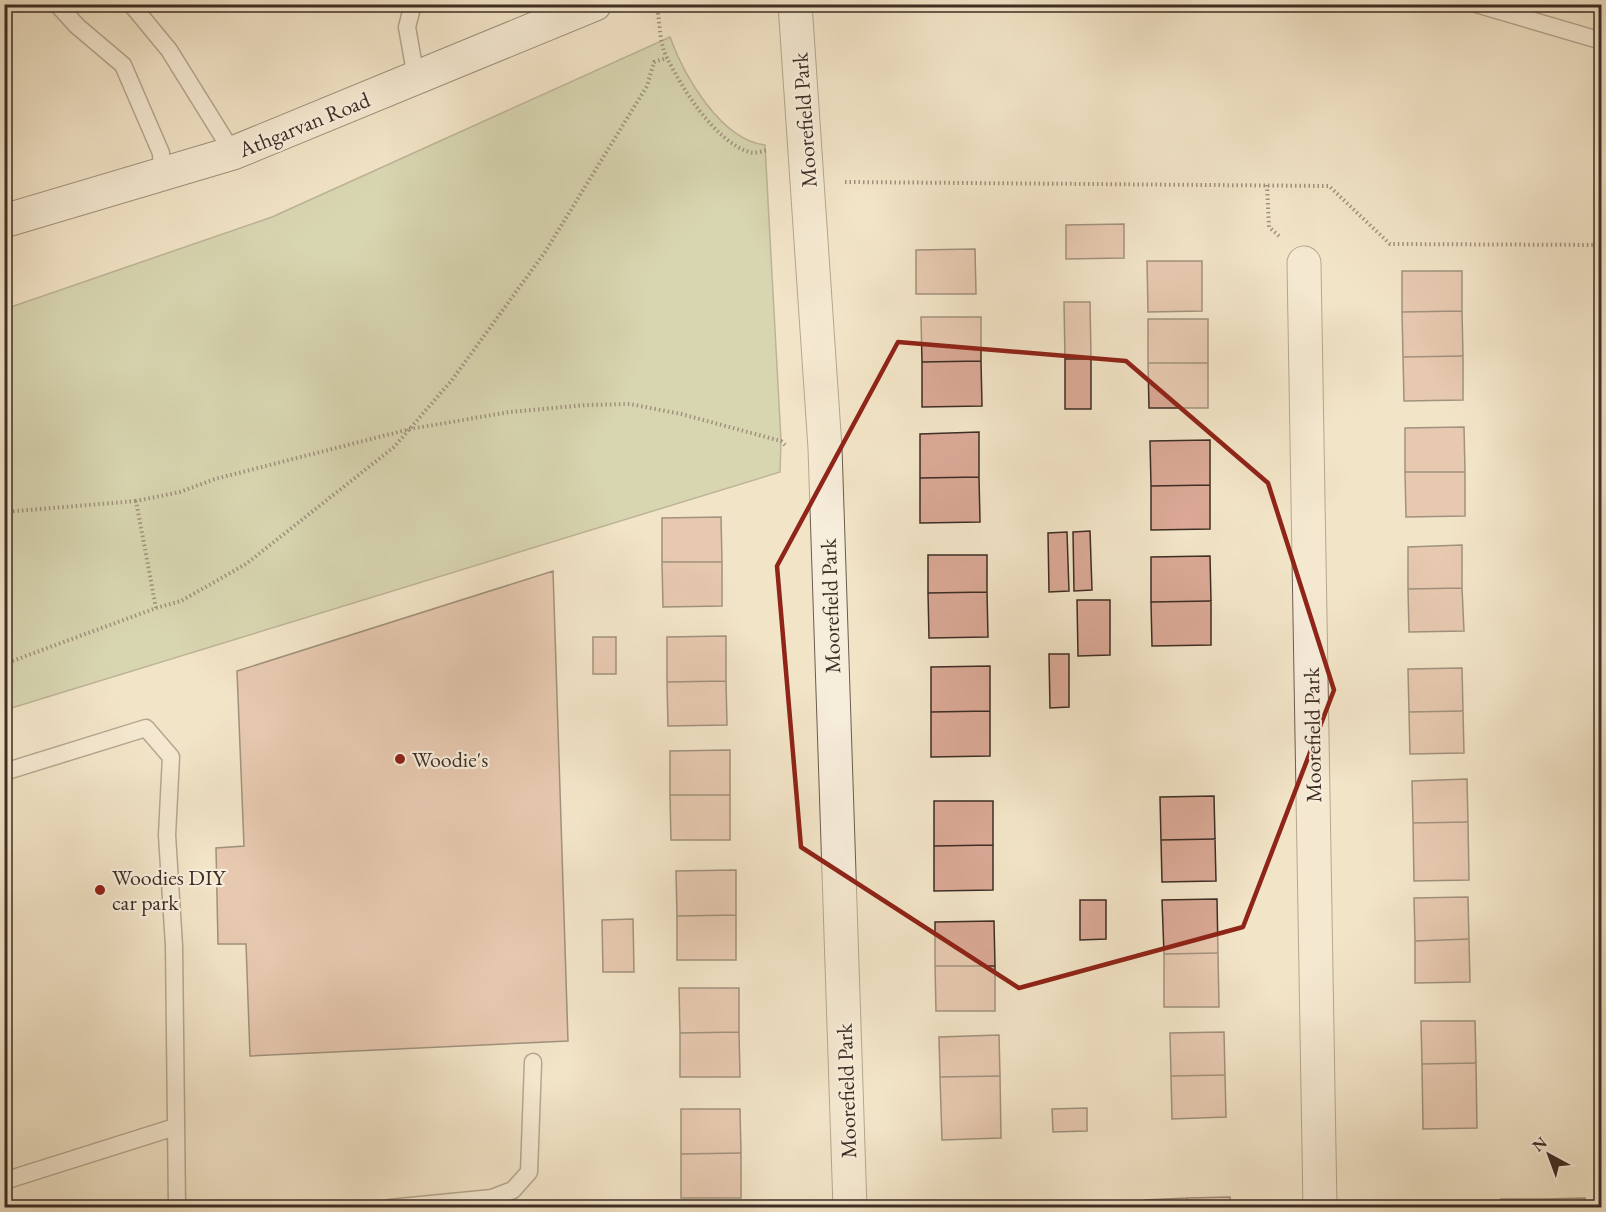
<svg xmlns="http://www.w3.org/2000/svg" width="1606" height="1212" font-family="'EB Garamond',serif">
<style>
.green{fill:#b9c597;stroke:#7c7a5e;stroke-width:1.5}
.building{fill:#daa895;stroke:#3e2e25;stroke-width:1.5}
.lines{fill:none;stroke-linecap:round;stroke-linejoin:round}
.lane-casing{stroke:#6b5c4e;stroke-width:19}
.street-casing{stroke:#6b5c4e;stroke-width:35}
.secondary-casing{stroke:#3e2e25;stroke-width:35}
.path{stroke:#3e2e25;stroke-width:4;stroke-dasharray:1.5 3;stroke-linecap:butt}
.lane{stroke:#f7eddb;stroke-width:16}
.street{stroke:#f7eddb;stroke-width:33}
.secondary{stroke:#f7eddb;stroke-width:33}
.marked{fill:none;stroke:#8f2418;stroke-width:4.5;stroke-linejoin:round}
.poi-dot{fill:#8f2418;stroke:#f7eddb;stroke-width:2}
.labels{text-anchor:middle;stroke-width:4.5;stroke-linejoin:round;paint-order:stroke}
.street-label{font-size:22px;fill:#3e2e25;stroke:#f7eddb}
.poi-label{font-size:22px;fill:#3e2e25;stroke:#f7eddb;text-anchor:start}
</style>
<rect width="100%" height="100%" fill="#f2e4c7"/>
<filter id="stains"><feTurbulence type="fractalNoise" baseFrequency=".00333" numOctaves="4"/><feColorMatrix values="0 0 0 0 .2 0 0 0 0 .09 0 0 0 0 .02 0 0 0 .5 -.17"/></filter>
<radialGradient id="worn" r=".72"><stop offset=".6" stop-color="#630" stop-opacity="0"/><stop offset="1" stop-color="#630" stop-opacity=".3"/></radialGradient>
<!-- green -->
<path class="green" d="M 670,37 C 684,76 721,140 765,145 L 781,441 L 780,472 L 5,710 L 5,309 L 272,217 Z"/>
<!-- building -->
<path class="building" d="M 1124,224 L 1124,258 L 1066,259 L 1066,225 Z
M 975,249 L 976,294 L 916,294 L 916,250 Z
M 1147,261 L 1202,261 L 1202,311 L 1148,312 Z
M 1402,271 L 1462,271 L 1462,311 L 1402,312 Z
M 1064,302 L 1090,302 L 1091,359 L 1065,359 Z
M 1462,311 L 1463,356 L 1403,357 L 1402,312 Z
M 921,317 L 981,317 L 981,361 L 922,362 Z
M 1148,319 L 1208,319 L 1208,363 L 1148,363 Z
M 1463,356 L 1463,400 L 1404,401 L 1403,357 Z
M 1065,359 L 1091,359 L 1091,409 L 1065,409 Z
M 981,361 L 982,406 L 922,407 L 922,362 Z
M 1148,363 L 1208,363 L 1208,408 L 1149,408 Z
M 1464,427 L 1465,472 L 1405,472 L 1405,428 Z
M 979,432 L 979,477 L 920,478 L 920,434 Z
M 1210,440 L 1210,485 L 1151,486 L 1150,441 Z
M 1405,472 L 1465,472 L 1465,516 L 1406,517 Z
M 979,477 L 980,522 L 920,523 L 920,478 Z
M 1210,485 L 1210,529 L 1151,530 L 1151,486 Z
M 721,517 L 722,562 L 662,562 L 662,518 Z
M 1090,531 L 1092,590 L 1074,591 L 1073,532 Z
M 1067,532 L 1069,591 L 1049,592 L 1048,533 Z
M 1462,545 L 1462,588 L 1408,589 L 1408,547 Z
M 928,555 L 987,555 L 987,592 L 928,593 Z
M 1210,556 L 1211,601 L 1151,602 L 1151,557 Z
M 662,562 L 722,562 L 722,606 L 663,607 Z
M 553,571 L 568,1041 L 250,1056 L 246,944 L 218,944 L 216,848 L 244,846 L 237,671 Z
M 1462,588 L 1464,631 L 1409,632 L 1408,589 Z
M 987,592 L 988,637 L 929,638 L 928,593 Z
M 1077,600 L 1110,600 L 1110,655 L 1078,656 Z
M 1211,601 L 1211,645 L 1152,646 L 1151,602 Z
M 726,636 L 726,681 L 667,682 L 667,637 Z
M 593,637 L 616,637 L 616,674 L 593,674 Z
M 1049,654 L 1069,654 L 1069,707 L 1050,708 Z
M 990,666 L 990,711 L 931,712 L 931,667 Z
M 1462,668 L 1463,711 L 1409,712 L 1408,669 Z
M 726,681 L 727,725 L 668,726 L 667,682 Z
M 990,711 L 990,756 L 931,757 L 931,712 Z
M 1463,711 L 1464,753 L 1410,754 L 1409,712 Z
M 730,750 L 730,795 L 670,795 L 670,751 Z
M 1467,779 L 1468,822 L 1413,823 L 1412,781 Z
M 670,795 L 730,795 L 730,840 L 671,840 Z
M 1214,796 L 1215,839 L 1161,840 L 1160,797 Z
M 934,801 L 993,801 L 993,845 L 934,846 Z
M 1468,822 L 1469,880 L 1414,881 L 1413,823 Z
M 1215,839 L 1216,881 L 1162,882 L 1161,840 Z
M 993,845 L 993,890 L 934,891 L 934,846 Z
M 736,870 L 736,915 L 677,916 L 676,871 Z
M 1468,897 L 1469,939 L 1415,941 L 1414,898 Z
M 1217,899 L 1218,953 L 1164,954 L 1162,900 Z
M 1080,900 L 1106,900 L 1106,939 L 1080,940 Z
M 736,915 L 736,960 L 677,960 L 677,916 Z
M 633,919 L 634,972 L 603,972 L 602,920 Z
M 994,921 L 995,966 L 935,966 L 935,922 Z
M 1469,939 L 1470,982 L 1415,983 L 1415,941 Z
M 1218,953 L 1219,1007 L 1164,1007 L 1164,954 Z
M 935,966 L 995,966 L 995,1011 L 936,1011 Z
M 679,988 L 739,988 L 739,1032 L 680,1033 Z
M 1421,1021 L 1475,1021 L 1476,1063 L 1422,1064 Z
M 739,1032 L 740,1077 L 680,1077 L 680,1033 Z
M 1224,1032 L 1225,1075 L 1171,1076 L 1170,1033 Z
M 999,1035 L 1000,1076 L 940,1077 L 939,1037 Z
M 1476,1063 L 1477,1128 L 1423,1129 L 1422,1064 Z
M 1225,1075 L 1226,1117 L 1172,1119 L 1171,1076 Z
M 1000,1076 L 1001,1138 L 942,1140 L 940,1077 Z
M 1087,1108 L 1087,1131 L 1053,1132 L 1052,1109 Z
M 681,1109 L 740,1109 L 741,1153 L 681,1154 Z
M 741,1153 L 741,1198 L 681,1198 L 681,1154 Z
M 1230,1197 L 1230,1208 L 1187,1208 L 1187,1198 Z
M 1187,1198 L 1187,1208 L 1145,1208 L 1144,1200 Z
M 1585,1198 L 1586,1208 L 1543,1208 L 1543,1199 Z
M 1501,1199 L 1543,1199 L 1543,1208 L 1501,1208 Z
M 1486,1202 L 1486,1208 L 1444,1208 L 1444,1203 Z
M 1401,1203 L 1444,1203 L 1444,1208 L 1401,1208 Z"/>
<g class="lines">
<defs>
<path id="lane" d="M 57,4 L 77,26 L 123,65 L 161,153 L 162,175
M 131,4 L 169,50 L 233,153
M 413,4 L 407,27 L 416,78
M 1476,4 L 1602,41
M 4,772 L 146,728 L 171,757 L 167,835 L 174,946 L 177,1208
M 4,1181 L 175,1127
M 390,1208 L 492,1198 L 513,1190 L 529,1172 L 533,1062"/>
<path id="street" d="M 795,4 L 825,448 L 850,1208
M 1304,263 L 1320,1208"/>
<path id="secondary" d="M 4,221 L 233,153 L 595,4"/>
</defs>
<!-- lane casing -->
<use href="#lane" class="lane-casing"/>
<!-- street casing -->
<use href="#street" class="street-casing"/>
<!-- secondary casing -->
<use href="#secondary" class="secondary-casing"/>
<!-- path -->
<path class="path" d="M 658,13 C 660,28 660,44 667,58 C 683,90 715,141 749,152 C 755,154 762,151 768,150
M 845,182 L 1329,186 L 1390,244 L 1602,245
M 1267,185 L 1269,227 L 1279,236
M 4,512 L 136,501
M 156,608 L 181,601 L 246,564 L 394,447 L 452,380 L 545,252 L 647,86 L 654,62 L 667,58
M 4,664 L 156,608 L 136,501 L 180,492 L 215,479 L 410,429 L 510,412 L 586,405 L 630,404 L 681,414 L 781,441 L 785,445"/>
<!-- lane -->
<use href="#lane" class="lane"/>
<!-- street -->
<use href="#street" class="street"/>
<!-- secondary -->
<use href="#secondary" class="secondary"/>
</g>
<!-- marked area -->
<path d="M0 0H1606V1212H0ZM 898,342 L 1126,361 L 1268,483 L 1334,690 L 1243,927 L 1019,988 L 801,847 L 777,566 Z" fill="#f2e4c7" fill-opacity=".55" fill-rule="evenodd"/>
<path class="marked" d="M 898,342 L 1126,361 L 1268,483 L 1334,690 L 1243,927 L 1019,988 L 801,847 L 777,566 Z"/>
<!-- markers -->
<g class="poi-dot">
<circle cx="400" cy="759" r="6"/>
<circle cx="100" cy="890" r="6"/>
</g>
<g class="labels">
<!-- street labels -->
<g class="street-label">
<text transform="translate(804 120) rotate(-94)" y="8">Moorefield Park</text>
<text transform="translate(304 124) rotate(-22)" y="8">Athgarvan Road</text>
<text transform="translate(830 606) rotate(-92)" y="8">Moorefield Park</text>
<text transform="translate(1312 735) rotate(-91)" y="8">Moorefield Park</text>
<text transform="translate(846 1091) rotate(-92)" y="8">Moorefield Park</text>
</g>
<!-- poi labels -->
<g class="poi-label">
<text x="412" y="767">Woodie's</text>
<text x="112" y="885">Woodies DIY<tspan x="112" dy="25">car park</tspan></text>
</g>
</g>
<!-- margin -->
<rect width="1606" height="1212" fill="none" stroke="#f2e4c7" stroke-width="24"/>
<rect x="6" y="6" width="1594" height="1200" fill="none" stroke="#3e2e25" stroke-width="3"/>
<rect x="12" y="12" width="1582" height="1188" fill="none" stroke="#3e2e25" stroke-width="1.5"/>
<!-- north arrow -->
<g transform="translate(1549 1155) rotate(319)" stroke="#f7eddb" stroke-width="4.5" paint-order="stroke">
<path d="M0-4.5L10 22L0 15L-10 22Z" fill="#3e2e25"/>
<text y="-9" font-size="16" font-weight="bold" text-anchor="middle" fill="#3e2e25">N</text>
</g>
<rect width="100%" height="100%" filter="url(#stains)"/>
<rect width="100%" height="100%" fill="url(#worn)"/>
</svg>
